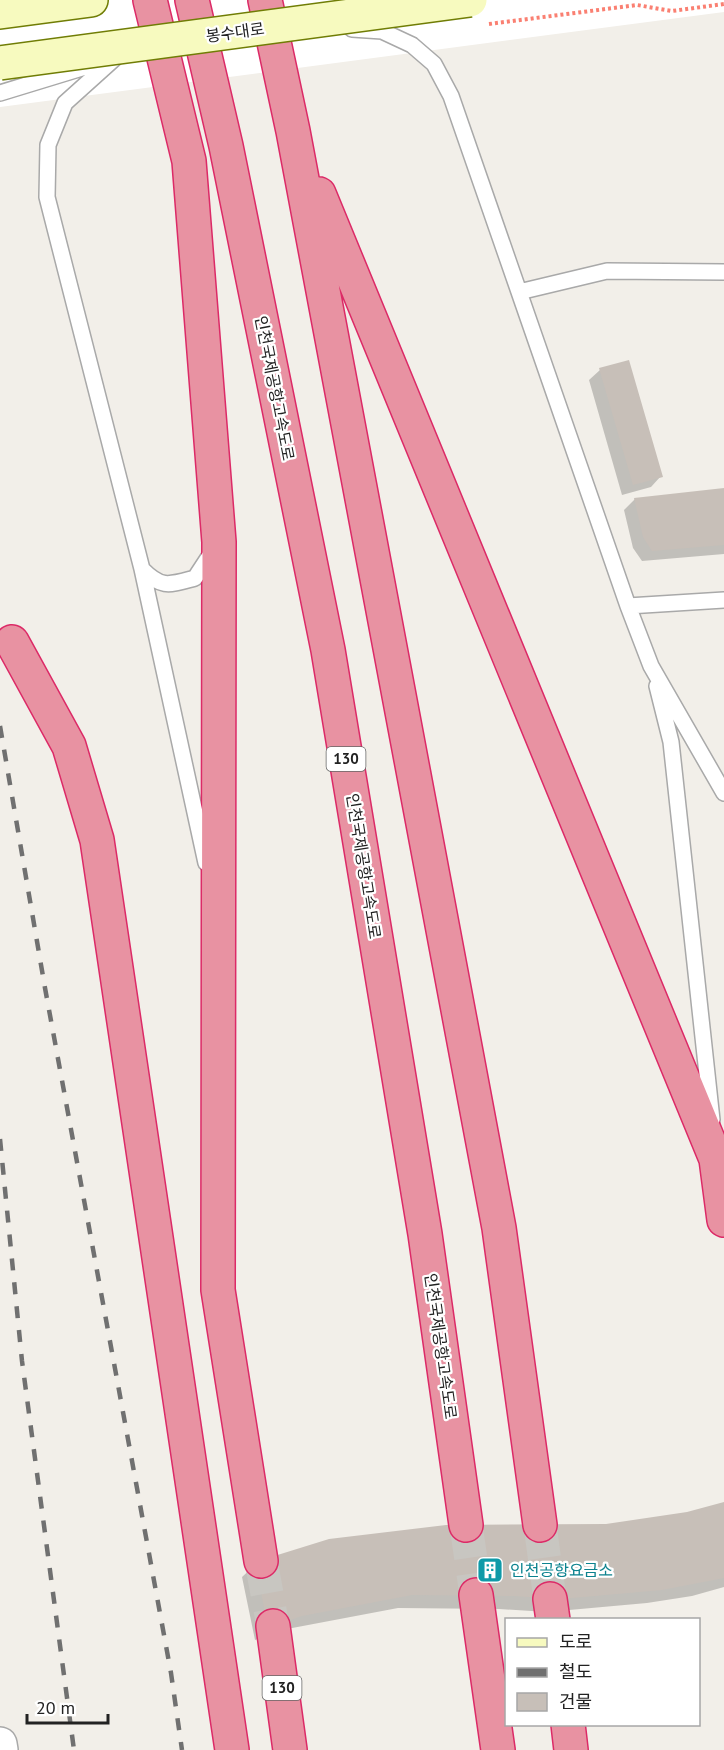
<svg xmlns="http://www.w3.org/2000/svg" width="724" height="1750" font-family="'PT Sans','Noto Sans KR',sans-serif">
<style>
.pier{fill:#fff}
.shadow{fill:#0003}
.building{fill:#c7bfb8}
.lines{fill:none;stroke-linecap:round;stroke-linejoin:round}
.motorway-tunnel{stroke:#c8c6c1;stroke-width:33;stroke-dasharray:33 16;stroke-linecap:butt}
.service-casing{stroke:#a9a9a9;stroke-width:18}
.tertiary-casing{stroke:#a9a9a9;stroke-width:36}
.secondary-casing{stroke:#707d05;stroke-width:36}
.motorway-casing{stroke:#dc2a67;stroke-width:36}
.service{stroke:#fff;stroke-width:15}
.tertiary{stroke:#fff;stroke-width:33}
.secondary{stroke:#f7fabf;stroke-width:33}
.motorway{stroke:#e892a2;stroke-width:33}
.rail{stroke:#707070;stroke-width:4.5;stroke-dasharray:12 12;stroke-linecap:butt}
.secondary-bridge-casing{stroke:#707d05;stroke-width:36;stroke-linecap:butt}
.path-bridge{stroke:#fa8072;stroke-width:4;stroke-dasharray:3 3;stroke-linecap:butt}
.secondary-bridge{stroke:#f7fabf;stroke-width:33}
.labels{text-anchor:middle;stroke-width:4.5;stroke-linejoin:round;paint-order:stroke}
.shield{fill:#fff;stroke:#646464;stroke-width:1.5}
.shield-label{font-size:15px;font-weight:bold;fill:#222}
.street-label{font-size:16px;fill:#222;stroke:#fff}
.culture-label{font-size:16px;fill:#0d838f;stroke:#fff;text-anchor:start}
</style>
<rect width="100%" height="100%" fill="#f2efe9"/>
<!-- pier -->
<path class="pier" d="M 0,0 L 724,0 L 724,12 L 0,107 Z"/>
<!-- shadow -->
<path class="shadow" d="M 600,370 L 661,476 L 651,487 L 622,495 L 589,380 Z
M 724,489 L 724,554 L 642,561 L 633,548 L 624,510 L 635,499 Z
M 724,1503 L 724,1587 L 692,1596 L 647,1603 L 547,1612 L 499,1609 L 398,1608 L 287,1629 L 255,1640 L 242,1577 L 256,1564 L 606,1526 L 687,1513 Z"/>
<!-- building -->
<path class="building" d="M 629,360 L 663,477 L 633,485 L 599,368 Z
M 724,488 L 724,545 L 652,551 L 643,537 L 634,498 Z
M 724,1502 L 724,1578 L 662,1590 L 561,1599 L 513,1596 L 412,1595 L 302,1616 L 268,1628 L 255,1562 L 329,1539 L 446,1525 L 606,1524 L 687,1512 Z"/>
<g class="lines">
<!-- motorway-tunnel -->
<path class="motorway-tunnel" d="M 466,1525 L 476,1595
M 540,1525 L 550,1599
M 261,1561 L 273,1626"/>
<defs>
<path id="service" d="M 352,29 L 382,31 L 412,45 L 434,64 L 451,96 L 628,606 L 651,666 L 724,793
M 115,58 L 65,103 L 48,145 L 47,197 L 142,569 L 206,863
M 0,93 L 95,64
M 519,292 L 607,271 L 724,272
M 142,569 C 162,589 169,585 195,578 L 214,549
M 628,606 L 724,600
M 657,686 L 671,742 L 712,1120"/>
<path id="tertiary" d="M 0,1744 L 1,1750"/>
<path id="secondary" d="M 0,12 L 91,0"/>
<path id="motorway" d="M 150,0 L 189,161 L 219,542 L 218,1290 L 261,1561
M 192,0 L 226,146 L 328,650 L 425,1234 L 466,1525
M 265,0 L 293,131 L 499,1228 L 540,1525
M 319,194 L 716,1159 L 724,1220
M 12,642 L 69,746 L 97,840 L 232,1750
M 476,1595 L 498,1750
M 550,1599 L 553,1620
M 273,1626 L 290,1750
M 568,1724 L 571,1750"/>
</defs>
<!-- service casing -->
<use href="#service" class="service-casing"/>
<!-- tertiary casing -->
<use href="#tertiary" class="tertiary-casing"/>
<!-- secondary casing -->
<use href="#secondary" class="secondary-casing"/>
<!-- motorway casing -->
<use href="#motorway" class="motorway-casing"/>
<!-- service -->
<use href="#service" class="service"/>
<!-- tertiary -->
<use href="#tertiary" class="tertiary"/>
<!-- secondary -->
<use href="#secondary" class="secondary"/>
<!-- motorway -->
<use href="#motorway" class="motorway"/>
<!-- rail -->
<path class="rail" d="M 0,726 L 45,988 L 171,1673 L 182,1750
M 0,1139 L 22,1361 L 74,1750"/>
<defs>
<path id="secondary-bridge" d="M 0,63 L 470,0"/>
</defs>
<!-- secondary-bridge casing -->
<use href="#secondary-bridge" class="secondary-bridge-casing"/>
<!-- path-bridge -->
<path class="path-bridge" d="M 489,24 L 637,5 L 672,11 L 724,4"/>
<!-- secondary-bridge -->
<use href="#secondary-bridge" class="secondary-bridge"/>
</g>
<!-- icons -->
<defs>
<symbol id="building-square" viewBox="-11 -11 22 22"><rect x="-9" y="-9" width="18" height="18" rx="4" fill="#0f9aa8" stroke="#fff"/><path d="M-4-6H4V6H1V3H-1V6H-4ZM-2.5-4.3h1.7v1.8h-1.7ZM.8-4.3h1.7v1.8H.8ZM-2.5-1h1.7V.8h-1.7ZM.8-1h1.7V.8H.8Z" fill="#fff"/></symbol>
</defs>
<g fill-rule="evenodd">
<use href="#building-square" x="475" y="1555" width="30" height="30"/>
</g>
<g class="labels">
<!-- shield labels -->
<g class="shield">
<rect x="326.5" y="747" width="39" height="24" rx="4.5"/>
<rect x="262.5" y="1676" width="39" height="24" rx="4.5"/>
</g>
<g class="shield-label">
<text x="346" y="764">130</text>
<text x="282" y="1693">130</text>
</g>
<!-- street labels -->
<g class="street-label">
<text transform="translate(235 32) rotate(-8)" y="6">봉수대로</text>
<text transform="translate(275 388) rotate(79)" y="6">인천국제공항고속도로</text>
<text transform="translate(364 866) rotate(81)" y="6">인천국제공항고속도로</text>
<text transform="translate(441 1346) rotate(82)" y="6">인천국제공항고속도로</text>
</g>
<!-- culture labels -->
<g class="culture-label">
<text x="510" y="1576">인천공항요금소</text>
</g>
</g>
<!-- legend -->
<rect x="505" y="1618" width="195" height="108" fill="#ffffff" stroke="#a7a7a7" stroke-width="1.5"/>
<rect x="517" y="1638" width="30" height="9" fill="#f7fabf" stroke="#a7a7a7" stroke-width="1.5"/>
<text x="559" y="1648" font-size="18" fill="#222222">도로</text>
<rect x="517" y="1668" width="30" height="9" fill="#707070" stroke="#a7a7a7" stroke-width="1.5"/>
<text x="559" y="1678" font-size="18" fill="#222222">철도</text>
<rect x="517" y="1693" width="30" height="18" fill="#c7bfb8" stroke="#a7a7a7" stroke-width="1.5"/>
<text x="559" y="1708" font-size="18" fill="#222222">건물</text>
<!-- scale -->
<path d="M27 1714v9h81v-9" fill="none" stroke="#222222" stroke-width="3"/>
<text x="36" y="1714" font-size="18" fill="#222222" stroke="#ffffff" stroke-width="4.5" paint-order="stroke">20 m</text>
</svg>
